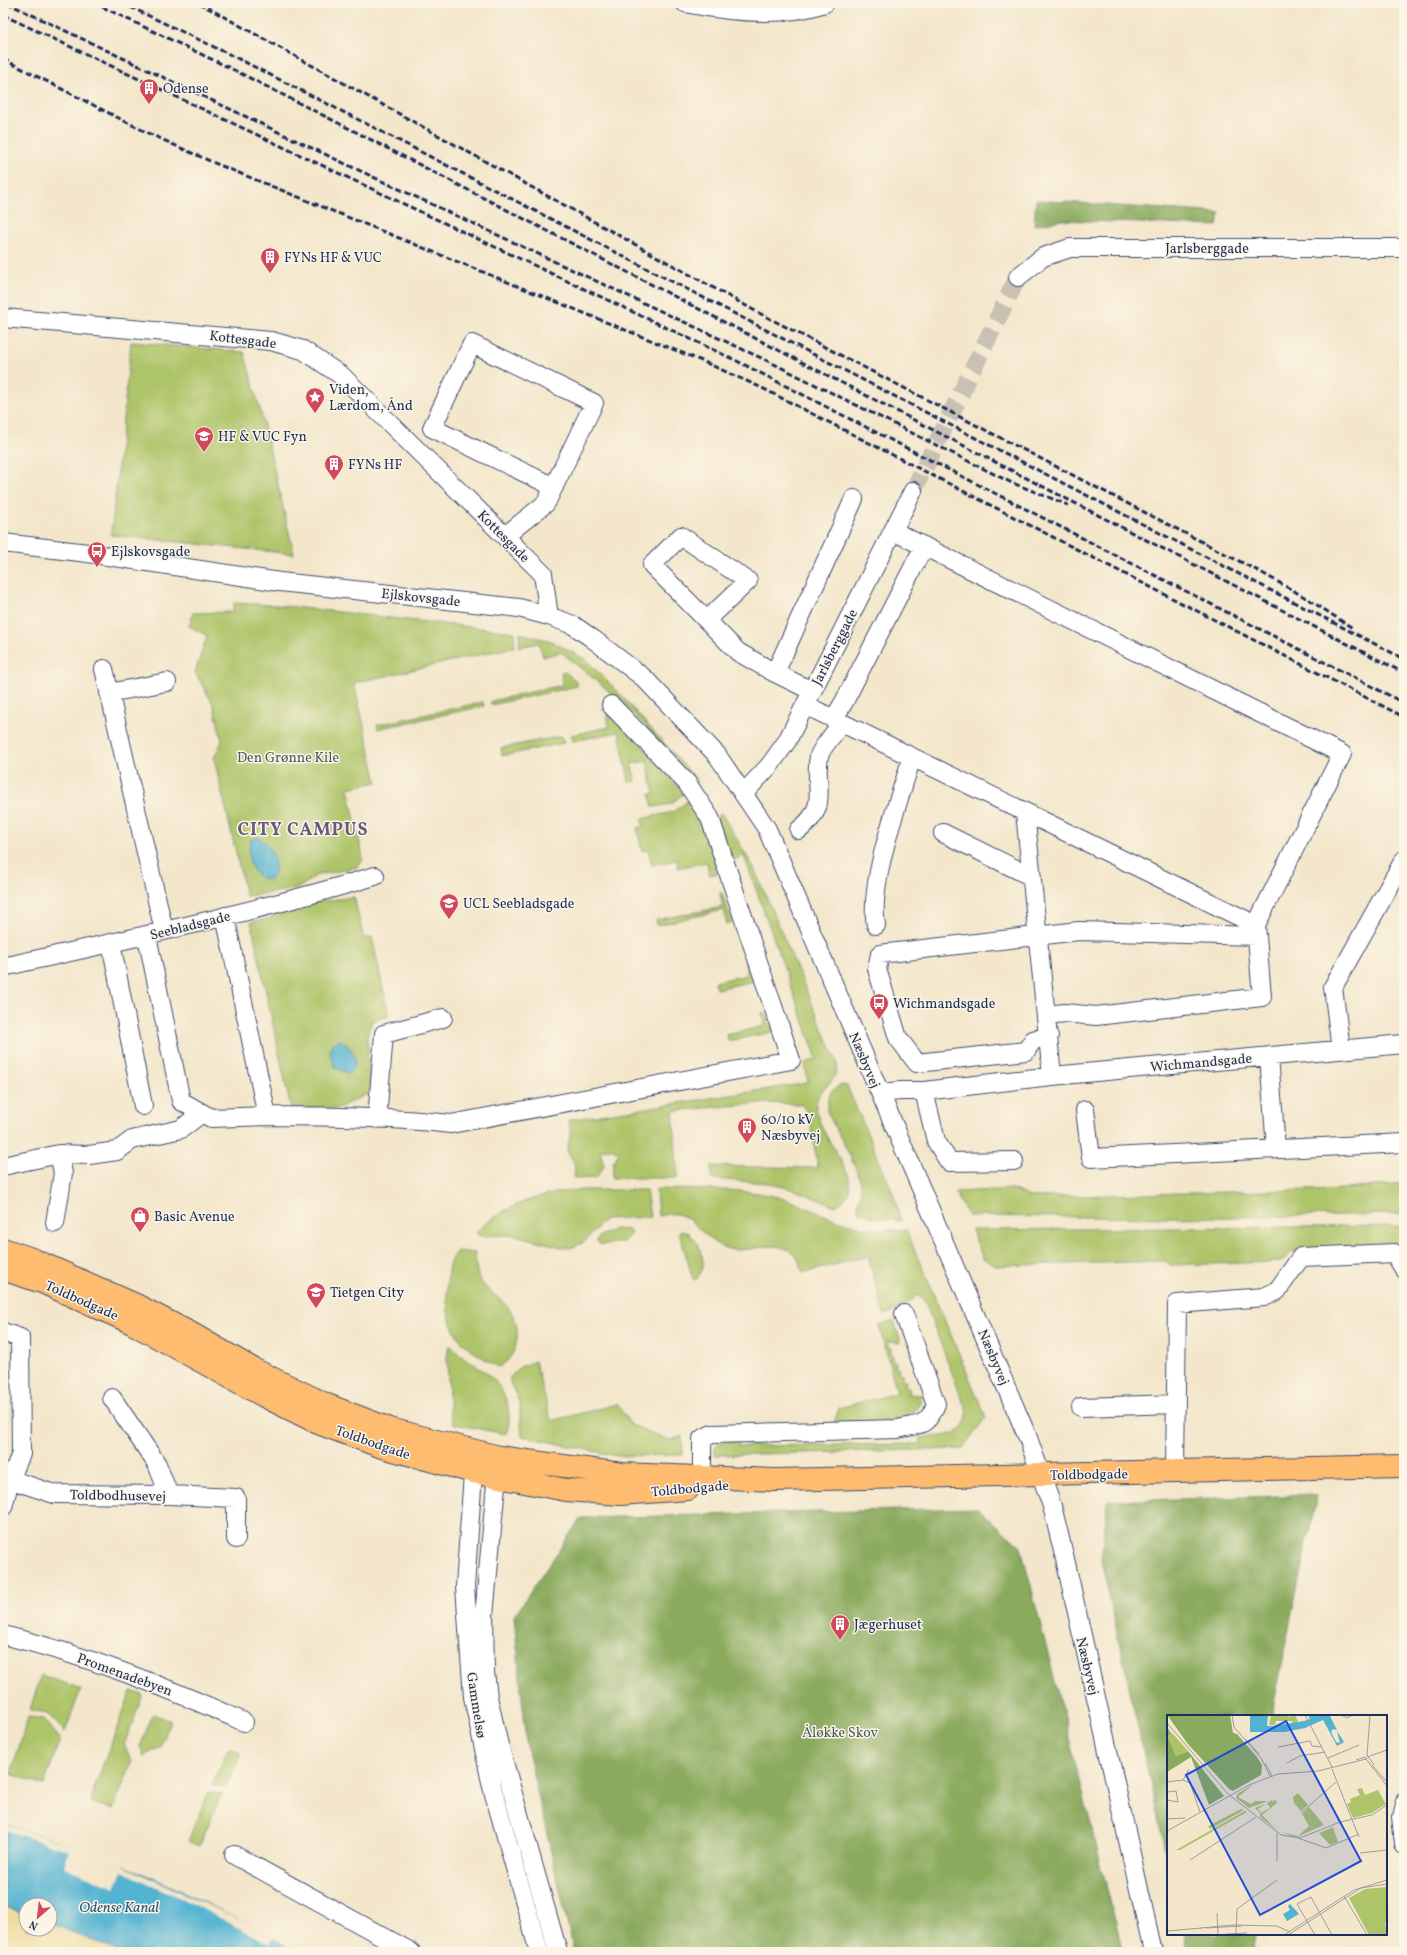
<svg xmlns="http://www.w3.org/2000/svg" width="1407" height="1955" font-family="Vollkorn,serif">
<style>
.green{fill:#aec469;stroke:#647a64}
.forest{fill:#8aaa5d;stroke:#526c5e}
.sand{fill:#eeda9e;stroke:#84847e}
.water{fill:#52b3d1;stroke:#367198}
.pier{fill:#f3e6ca}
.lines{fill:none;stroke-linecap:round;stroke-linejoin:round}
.minor-tunnel{stroke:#c8c1b4;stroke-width:18;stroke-dasharray:18 9;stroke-linecap:butt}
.minor-casing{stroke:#3b4a6e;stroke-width:20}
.major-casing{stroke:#3b4a6e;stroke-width:24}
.minor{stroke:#fff;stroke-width:18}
.major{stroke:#fdbc70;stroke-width:22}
.rail{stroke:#1b2f5e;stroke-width:3;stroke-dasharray:6 3;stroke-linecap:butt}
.labels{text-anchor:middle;stroke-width:3;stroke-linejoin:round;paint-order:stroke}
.poi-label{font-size:14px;fill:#1b2f5e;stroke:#fcf5e5;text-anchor:start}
.street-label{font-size:14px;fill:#1b2f5e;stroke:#fcf5e5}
.park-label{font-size:14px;fill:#475c61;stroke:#fcf5e5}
.water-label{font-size:15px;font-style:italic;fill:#2c5780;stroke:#fcf5e5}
.district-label{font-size:18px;font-weight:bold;letter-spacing:1px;fill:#675880;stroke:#fcf5e5}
.inset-road{fill:none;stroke:#9d9d9f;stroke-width:1}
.view{fill:#1d4ed8;fill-opacity:0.15;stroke:#1d4ed8;stroke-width:2}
.inset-edge{fill:none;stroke:#1b2f5e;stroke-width:2}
</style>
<rect width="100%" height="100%" fill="#fcf5e5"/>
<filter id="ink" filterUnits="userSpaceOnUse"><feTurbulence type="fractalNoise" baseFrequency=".025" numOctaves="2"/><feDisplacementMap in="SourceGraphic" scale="8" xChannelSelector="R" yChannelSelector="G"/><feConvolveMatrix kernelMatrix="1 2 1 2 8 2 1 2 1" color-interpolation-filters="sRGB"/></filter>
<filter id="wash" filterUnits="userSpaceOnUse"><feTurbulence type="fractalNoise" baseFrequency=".012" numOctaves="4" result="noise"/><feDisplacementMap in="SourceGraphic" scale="16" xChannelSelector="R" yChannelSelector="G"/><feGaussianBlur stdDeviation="0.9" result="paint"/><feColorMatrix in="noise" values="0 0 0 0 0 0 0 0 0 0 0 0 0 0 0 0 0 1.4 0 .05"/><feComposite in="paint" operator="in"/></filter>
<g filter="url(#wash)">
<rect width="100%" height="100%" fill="#f3e6ca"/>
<!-- green -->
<path class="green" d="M 131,342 L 244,352 L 261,413 L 294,554 L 111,535 Z
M 234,603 L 276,605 L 515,632 L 514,647 L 354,683 L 377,782 L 348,788 L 363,859 L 358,867 L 317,875 L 297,889 L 246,896 L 214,758 L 222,741 L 214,706 L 195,672 L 207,636 L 189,626 L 193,613 L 233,612 Z
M 520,633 L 551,641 L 585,659 L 617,691 L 698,781 L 695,783 L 639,719 L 603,686 L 561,652 L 543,657 L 539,643 L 519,647 Z
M 561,672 L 565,672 L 576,681 L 577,686 L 491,705 L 491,701 L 563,685 Z
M 483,702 L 484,706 L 378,729 L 377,725 Z
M 607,713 L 623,723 L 684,793 L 671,804 L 653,807 L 650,794 L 654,794 L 647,761 L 631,764 L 636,781 L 629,782 L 619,732 L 573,741 L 571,735 L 609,727 Z
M 562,736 L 564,743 L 502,756 L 501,748 Z
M 689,800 C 704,824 714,847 717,874 L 709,875 L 707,862 L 678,868 L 677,860 L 652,865 L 648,850 L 642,851 L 637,828 L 644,826 L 641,819 L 673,812 Z
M 721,813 L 753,866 L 837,1062 C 837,1066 837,1071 836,1074 C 831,1085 816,1092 816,1105 C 818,1133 842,1154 849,1179 C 853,1191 845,1201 835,1206 L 795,1190 L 768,1183 L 711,1179 L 711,1166 L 818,1168 L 809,1115 L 801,1104 L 761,1103 L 673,1111 L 678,1178 L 612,1178 L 613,1163 L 619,1152 L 611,1148 L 600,1151 L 604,1166 L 596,1178 L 574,1179 L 575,1165 L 567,1151 L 571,1131 L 568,1120 L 808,1083 L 805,1063 L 817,1059 L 744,856 L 730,861 L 716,817 Z
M 720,893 L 722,893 L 732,922 L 727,924 L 723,910 L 657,925 L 656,920 L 723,907 Z
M 354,897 L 364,939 L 372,937 L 389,1016 L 372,1021 L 367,1036 L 371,1092 L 336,1109 L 291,1109 L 251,922 L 272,918 L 272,913 L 322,901 Z
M 745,961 L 747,961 L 755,981 L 716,989 L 715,982 L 747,975 Z
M 762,1013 L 766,1013 L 773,1032 L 728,1041 L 726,1035 L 765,1026 Z
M 842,1085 L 847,1086 L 893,1193 L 901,1221 L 871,1217 L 859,1212 C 855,1200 862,1196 861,1185 C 860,1171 834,1127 827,1111 C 827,1099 829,1089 842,1085 Z
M 1404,1183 L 1404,1214 L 1171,1218 L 968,1216 L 955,1192 L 1012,1189 L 1030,1197 L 1346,1189 Z
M 656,1189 C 697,1190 741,1187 781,1198 C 793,1201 803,1207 815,1211 C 844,1224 874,1232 906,1230 L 986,1417 L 963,1449 L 715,1455 L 715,1448 L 719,1442 L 739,1440 L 738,1446 L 921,1444 L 920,1438 C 941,1435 966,1439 967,1412 L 924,1300 L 918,1295 L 900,1309 L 884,1315 L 868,1256 L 803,1273 C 800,1262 796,1251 784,1248 C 766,1242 749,1253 729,1249 C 704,1243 697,1218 677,1214 C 671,1213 664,1215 658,1216 Z
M 578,1190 L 646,1190 L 650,1217 L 605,1219 L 584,1242 L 574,1247 L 565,1248 L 514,1235 L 479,1236 L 476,1232 C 502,1206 541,1193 578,1190 Z
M 1404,1226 L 1404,1259 L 1396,1250 L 1292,1252 L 1281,1262 L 1170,1265 L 1165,1261 L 996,1266 L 983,1259 L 972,1230 Z
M 615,1229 L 629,1230 L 631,1234 L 623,1242 C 614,1242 609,1246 599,1244 L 597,1240 L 600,1236 Z
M 681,1230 C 694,1232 705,1254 703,1267 C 702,1271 699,1275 697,1279 L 693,1279 L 679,1232 Z
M 457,1251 L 475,1253 C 476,1262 476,1273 480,1280 C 487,1292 501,1298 509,1309 C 523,1327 519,1356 499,1367 C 460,1346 445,1332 447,1286 C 448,1273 447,1262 457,1251 Z
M 894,1321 L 900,1340 L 899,1343 L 888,1342 L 888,1348 L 891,1348 L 891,1354 L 893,1355 L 893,1361 L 896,1362 L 896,1368 L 899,1368 L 898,1373 L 902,1374 L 902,1380 L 906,1381 L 905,1387 L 909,1388 L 908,1394 L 922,1395 C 922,1407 909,1416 899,1421 L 834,1423 L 839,1408 L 897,1393 L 879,1325 Z
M 449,1345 C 462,1358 478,1365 491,1377 C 506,1391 514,1415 506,1434 L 454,1424 L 450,1415 L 447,1357 Z
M 535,1361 L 551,1421 L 617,1404 L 631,1425 L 670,1440 L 682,1436 L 683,1455 L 617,1456 L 522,1436 L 519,1402 L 510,1382 L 510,1377 L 520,1367 Z
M 41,1675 L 81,1689 L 65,1732 L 47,1713 L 30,1710 Z
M 131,1691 L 143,1695 L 124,1745 L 132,1761 L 113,1810 L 91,1802 L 95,1786 Z
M 153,1714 L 171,1721 L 160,1747 L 144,1756 L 140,1746 Z
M 28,1717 L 44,1719 L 60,1739 L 44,1785 L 11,1774 Z
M 229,1748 L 241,1753 L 226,1787 L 212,1785 Z
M 208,1792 L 222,1794 L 199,1846 L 188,1841 Z
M 3,1943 L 20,1952 L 3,1952 Z"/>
<!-- forest -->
<path class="forest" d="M 1036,200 L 1220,213 L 1217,226 L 1062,220 L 1034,225 Z
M 1317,1495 L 1273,1703 L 1272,1716 L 1168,1716 L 1168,1863 L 1101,1560 L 1108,1501 Z
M 977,1508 L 1021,1547 L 1123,1952 L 574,1952 L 526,1742 L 514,1616 L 581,1518 Z
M 1184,1934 L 1256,1934 L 1254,1952 L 1188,1952 Z"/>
<!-- sand -->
<path class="sand" d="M 3,1906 L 26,1914 L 26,1929 L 50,1929 L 50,1923 L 120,1952 L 20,1952 L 3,1943 Z"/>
<!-- water -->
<path class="water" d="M 258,837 C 266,843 272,849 274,859 C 284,894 239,881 251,840 Z
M 340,1040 C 353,1047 362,1062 348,1074 L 335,1067 L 330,1052 L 333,1043 Z
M 3,1823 C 47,1838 92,1852 134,1870 C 190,1893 244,1922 296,1952 L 120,1952 L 50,1923 L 50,1905 L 26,1905 L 26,1914 L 3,1906 Z"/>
<!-- pier -->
<path class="pier" d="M 3,1823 L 70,1845 L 71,1843 L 125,1864 L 124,1866 L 213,1907 L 274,1937 L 270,1944 L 189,1902 L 122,1871 L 115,1888 L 64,1867 L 69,1851 L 3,1829 Z"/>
</g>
<g filter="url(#ink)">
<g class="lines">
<!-- minor-tunnel -->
<path class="minor-tunnel" d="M 913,491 L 1018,277"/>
<defs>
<path id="minor" d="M 685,3 C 729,12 782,18 825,3
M 1018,277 L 1043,257 L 1070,248 L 1404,248
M 3,318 L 271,341 L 303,350 L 342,376 L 543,574 L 549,616
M 893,531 L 1342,754 L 1256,925
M 505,536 L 546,503 L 594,403 L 472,344 L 432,428 L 554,487
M 3,543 L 88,553 L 280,582 L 519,608 L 549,616 L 573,625 L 593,639 L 644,678 L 717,755 L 767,829 L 1028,1438 L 1052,1506 L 1065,1559 L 1153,1952
M 707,620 L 748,581 L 681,536 L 652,565 L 738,652 L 775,673
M 104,669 L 164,931
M 812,691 L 775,673 L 854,499
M 109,693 L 167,682
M 805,705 L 1025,812 L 1052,1076
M 834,719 L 845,700 L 924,546
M 743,794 L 770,765 L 787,741 L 913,491
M 1025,812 L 1256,925 L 1262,997 L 1096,1016 L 1065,1013 L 1046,1015
M 799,830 C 831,805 813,787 819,756 C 821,748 837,730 842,723
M 943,833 L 1032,877
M 876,925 C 868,882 899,801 912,757
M 147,936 L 181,1101 L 211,1118 L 267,1116 L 225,916
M 111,943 L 143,1106
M 3,967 C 128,939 253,913 375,876
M 1049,1036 L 1033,1040 L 1026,1051 L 917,1063 L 898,1038 L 877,969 L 880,954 L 1079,931 L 1257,936
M 1341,1050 L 1333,987 L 1404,860
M 1269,1056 L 1276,1149
M 924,1091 L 936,1141 L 949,1162 L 1014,1161
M 880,1093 L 901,1091 L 924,1091 L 1052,1076 L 1404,1044
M 1085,1110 L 1091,1158 L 1404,1143
M 267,1116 C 328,1116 390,1117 451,1124 L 791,1060 L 710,818 L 687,783 L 611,705
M 377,1119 L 384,1034 L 443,1018
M 3,1166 L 59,1154 L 89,1155 L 117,1151 L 132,1140 L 181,1129 L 202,1113
M 55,1223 L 63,1173 L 59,1154
M 3,1332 L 20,1338 L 21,1454 L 10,1480 L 3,1507
M 112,1398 L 157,1464 L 169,1495
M 1081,1407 L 1176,1404
M 474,1460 L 465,1587 L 473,1697 L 492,1787 L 539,1952
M 498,1463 L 484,1616 L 485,1672 L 488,1697 L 498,1741 L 558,1952
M 1175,1471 L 1177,1304 L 1264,1297 L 1277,1291 L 1301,1257 L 1394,1253 L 1404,1269
M 3,1477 L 54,1494 L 169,1495 L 236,1498 L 236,1539
M 702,1477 L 702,1439 L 712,1434 L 898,1429 C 920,1424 927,1427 936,1404 L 904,1314
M 3,1635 C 86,1655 166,1687 244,1722
M 1404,1804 L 1401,1818 L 1404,1843
M 234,1855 L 411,1952"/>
<path id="major" d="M 3,1249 L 32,1259 L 136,1305 L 192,1334 L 253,1369 L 327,1405 L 390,1429 L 499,1457 L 622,1474 L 775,1480 L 1404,1466
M 3,1269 L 42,1282 L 132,1323 L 264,1396 L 318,1423 L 382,1447 L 473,1472 L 566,1490 L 620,1494 L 688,1489"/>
</defs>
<!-- minor casing -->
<use href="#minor" class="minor-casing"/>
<!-- major casing -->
<use href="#major" class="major-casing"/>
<!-- minor -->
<use href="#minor" class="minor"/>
<!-- major -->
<use href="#major" class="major"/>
<!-- rail -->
<path class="rail" d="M 7,3 L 354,168 L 772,363 L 1010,482 L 1068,505
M 94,3 L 230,68 L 354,131 L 1404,673
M 122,3 L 235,57 L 359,120 L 1404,659
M 199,3 L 759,313 L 1264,574 L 1308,599 L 1354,629
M 3,15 L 737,361 L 1404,703
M 3,59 L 150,134 L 212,162 L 702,361 L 762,388 L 1404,717"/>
</g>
</g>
<!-- icons -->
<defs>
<symbol id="building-pin" viewBox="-11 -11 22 30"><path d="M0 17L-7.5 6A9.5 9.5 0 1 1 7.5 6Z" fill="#d1495b" stroke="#fcf5e5"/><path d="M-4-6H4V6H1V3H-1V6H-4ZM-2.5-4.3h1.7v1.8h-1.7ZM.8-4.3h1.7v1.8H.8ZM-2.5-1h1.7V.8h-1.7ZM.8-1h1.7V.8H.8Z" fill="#fff"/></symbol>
<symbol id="sight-pin" viewBox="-11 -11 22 30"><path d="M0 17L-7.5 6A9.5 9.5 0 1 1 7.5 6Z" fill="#d1495b" stroke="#fcf5e5"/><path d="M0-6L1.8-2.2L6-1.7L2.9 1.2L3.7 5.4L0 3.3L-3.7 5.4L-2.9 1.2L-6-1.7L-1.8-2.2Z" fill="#fff"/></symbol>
<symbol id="university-pin" viewBox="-11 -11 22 30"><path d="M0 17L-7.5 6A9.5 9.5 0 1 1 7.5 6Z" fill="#d1495b" stroke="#fcf5e5"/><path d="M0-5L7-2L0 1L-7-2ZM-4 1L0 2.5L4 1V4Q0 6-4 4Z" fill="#fff"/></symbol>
<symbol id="bus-pin" viewBox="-11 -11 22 30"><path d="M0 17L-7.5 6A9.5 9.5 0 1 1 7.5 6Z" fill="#d1495b" stroke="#fcf5e5"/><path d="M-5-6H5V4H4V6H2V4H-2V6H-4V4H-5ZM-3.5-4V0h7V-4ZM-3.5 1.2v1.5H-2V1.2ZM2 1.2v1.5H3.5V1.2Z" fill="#fff"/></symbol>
<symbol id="shop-pin" viewBox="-11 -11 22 30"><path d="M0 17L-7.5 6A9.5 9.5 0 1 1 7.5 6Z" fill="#d1495b" stroke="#fcf5e5"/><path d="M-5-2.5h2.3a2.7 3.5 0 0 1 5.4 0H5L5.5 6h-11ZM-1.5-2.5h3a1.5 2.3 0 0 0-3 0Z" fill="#fff"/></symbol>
</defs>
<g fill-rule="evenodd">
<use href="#building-pin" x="138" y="77" width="22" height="30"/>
<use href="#building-pin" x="259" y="246" width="22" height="30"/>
<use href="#sight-pin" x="304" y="386" width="22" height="30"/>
<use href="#university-pin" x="193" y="425" width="22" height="30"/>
<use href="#building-pin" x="323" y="453" width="22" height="30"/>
<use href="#bus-pin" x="86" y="540" width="22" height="30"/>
<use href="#university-pin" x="438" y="892" width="22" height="30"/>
<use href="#bus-pin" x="868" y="992" width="22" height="30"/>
<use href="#building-pin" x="736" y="1116" width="22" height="30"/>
<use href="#shop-pin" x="129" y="1205" width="22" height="30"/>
<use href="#university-pin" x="305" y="1281" width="22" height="30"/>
<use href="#building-pin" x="829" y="1613" width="22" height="30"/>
</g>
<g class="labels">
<!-- poi labels -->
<g class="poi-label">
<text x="163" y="93">Odense</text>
<text x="284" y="262">FYNs HF &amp; VUC</text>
<text x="329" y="394">Viden,<tspan x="329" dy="16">Lærdom, Ånd</tspan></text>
<text x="218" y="441">HF &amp; VUC Fyn</text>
<text x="348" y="469">FYNs HF</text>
<text x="111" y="556">Ejlskovsgade</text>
<text x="463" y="908">UCL Seebladsgade</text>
<text x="893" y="1008">Wichmandsgade</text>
<text x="761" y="1124">60/10 kV<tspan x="761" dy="16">Næsbyvej</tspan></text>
<text x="154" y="1221">Basic Avenue</text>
<text x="330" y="1297">Tietgen City</text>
<text x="854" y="1629">Jægerhuset</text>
</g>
<!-- street labels -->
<g class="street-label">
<text x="1207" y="253">Jarlsberggade</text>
<text transform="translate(243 339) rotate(7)" y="5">Kottesgade</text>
<text transform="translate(504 536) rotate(45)" y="5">Kottesgade</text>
<text transform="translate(421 597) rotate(6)" y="5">Ejlskovsgade</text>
<text transform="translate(834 647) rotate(-63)" y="5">Jarlsberggade</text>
<text transform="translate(190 925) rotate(-14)" y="5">Seebladsgade</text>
<text transform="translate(865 1060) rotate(67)" y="5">Næsbyvej</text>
<text transform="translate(1201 1062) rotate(-5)" y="5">Wichmandsgade</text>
<text transform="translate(82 1300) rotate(24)" y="5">Toldbodgade</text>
<text transform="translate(994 1357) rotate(67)" y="5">Næsbyvej</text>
<text transform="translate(373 1442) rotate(19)" y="5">Toldbodgade</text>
<text transform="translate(1089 1474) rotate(-1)" y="5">Toldbodgade</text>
<text transform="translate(690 1488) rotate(-5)" y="5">Toldbodgade</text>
<text transform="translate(118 1495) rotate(1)" y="5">Toldbodhusevej</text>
<text transform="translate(1088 1666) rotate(77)" y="5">Næsbyvej</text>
<text transform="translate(125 1674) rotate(20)" y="5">Promenadebyen</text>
<text transform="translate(477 1705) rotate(81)" y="5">Gammelsø</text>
</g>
<!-- park labels -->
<g class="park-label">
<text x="288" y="762">Den Grønne Kile</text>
<text x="840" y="1737">Åløkke Skov</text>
</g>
<!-- water labels -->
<g class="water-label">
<text x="119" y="1912">Odense Kanal</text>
</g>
<!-- district labels -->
<g class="district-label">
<text x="303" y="835">CITY CAMPUS</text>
</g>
</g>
<!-- overview -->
<g transform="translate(1167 1715)">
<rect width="220" height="220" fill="#f3e6ca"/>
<path d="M 104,0 L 120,0 L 122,2 L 128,0 L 131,6 L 126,9 L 125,6 L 109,6 L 108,10 L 102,10 ZM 4,18 L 6,19 L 21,36 L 9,41 L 1,22 ZM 87,69 L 71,82 L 84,89 L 88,86 L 101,86 L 82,93 L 69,83 L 70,79 ZM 195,73 L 198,80 L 211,75 L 219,89 L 205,98 L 186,103 L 180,89 L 184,87 L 183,84 L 193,80 L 190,74 ZM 131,78 L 141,90 L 134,96 L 127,88 L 126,82 ZM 108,84 L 110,88 L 95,100 L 111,116 L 93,102 L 93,98 L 88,93 L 98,89 L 91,94 L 94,98 L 103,93 L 100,88 L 105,85 L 106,87 ZM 142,92 L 157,110 L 130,122 L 127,122 L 114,117 L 131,121 L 142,111 L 135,99 ZM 74,94 L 77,95 L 43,114 L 41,111 ZM 78,96 L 80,97 L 13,135 L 9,135 ZM 166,112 L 171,127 L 163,130 L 152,118 ZM 220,172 L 220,207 L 218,208 L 220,220 L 202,220 L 182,183 L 198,174 Z" fill="#aec469"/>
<path d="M 0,0 L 63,0 L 66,18 L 70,19 L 90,42 L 95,50 L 94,60 L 66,76 L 62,74 L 21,29 ZM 0,12 L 4,18 L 1,22 L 9,41 L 21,36 L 57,81 L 42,90 L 24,42 L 0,57 Z" fill="#8aaa5d"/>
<path d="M 83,0 L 101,0 L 100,11 L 106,11 L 137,6 L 143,4 L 141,0 L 165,0 L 163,1 L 170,15 L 166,14 L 164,17 L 169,27 L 173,28 L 170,16 L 177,27 L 170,31 L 156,5 L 138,13 L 118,17 L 83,17 ZM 123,189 L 132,199 L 120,206 L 116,199 L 123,195 L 121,191 Z" fill="#52b3d1"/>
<path class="inset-road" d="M 65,0 L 67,12 L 94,43 L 103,61M 138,0 L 165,52M 174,0 L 180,3 L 186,0M 203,0 L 200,40 L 207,50M 0,8 L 61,79 L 114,120 L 133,123 L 173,107 L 205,100 L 220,90M 78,24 L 92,39M 111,32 L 143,26 L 145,31 L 155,32M 200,42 L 220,35M 161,43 L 192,30M 189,45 L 198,42 L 200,44M 98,48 L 105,61M 120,48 L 133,41 L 158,37M 205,50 L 220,67M 165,54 L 192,122M 16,65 L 22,54M 0,67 L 16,65 L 23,68 L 33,97M 0,77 L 9,76 L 11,87 L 0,85M 134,98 L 169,67M 0,104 L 18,103M 0,116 L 82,70 L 111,59 L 151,56 L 199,44 L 220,71M 131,123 L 159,133 L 192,119M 193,138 L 220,135M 23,145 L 89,102M 110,146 L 110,118M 177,181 L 200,220M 50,198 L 51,220M 34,213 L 65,210 L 110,211 L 123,217M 39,213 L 75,211M 0,216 L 35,213M 69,218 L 70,194 L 110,165M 59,219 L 80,218M 117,220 L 187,175 L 220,165M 121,220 L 194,173 L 220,169M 148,220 L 130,189 L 144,182 L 165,220"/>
<path class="view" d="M 119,6 L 194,146 L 93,200 L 19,60 Z"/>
<rect width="220" height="220" class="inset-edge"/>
</g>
<!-- margin -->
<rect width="1407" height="1955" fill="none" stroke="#fcf5e5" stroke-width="16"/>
<!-- north arrow -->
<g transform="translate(38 1917) rotate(208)"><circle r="19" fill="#fcf5e5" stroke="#a2a6af"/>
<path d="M0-3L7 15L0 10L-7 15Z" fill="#d1495b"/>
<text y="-6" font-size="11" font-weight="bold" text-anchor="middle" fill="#1b2f5e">N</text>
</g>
</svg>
